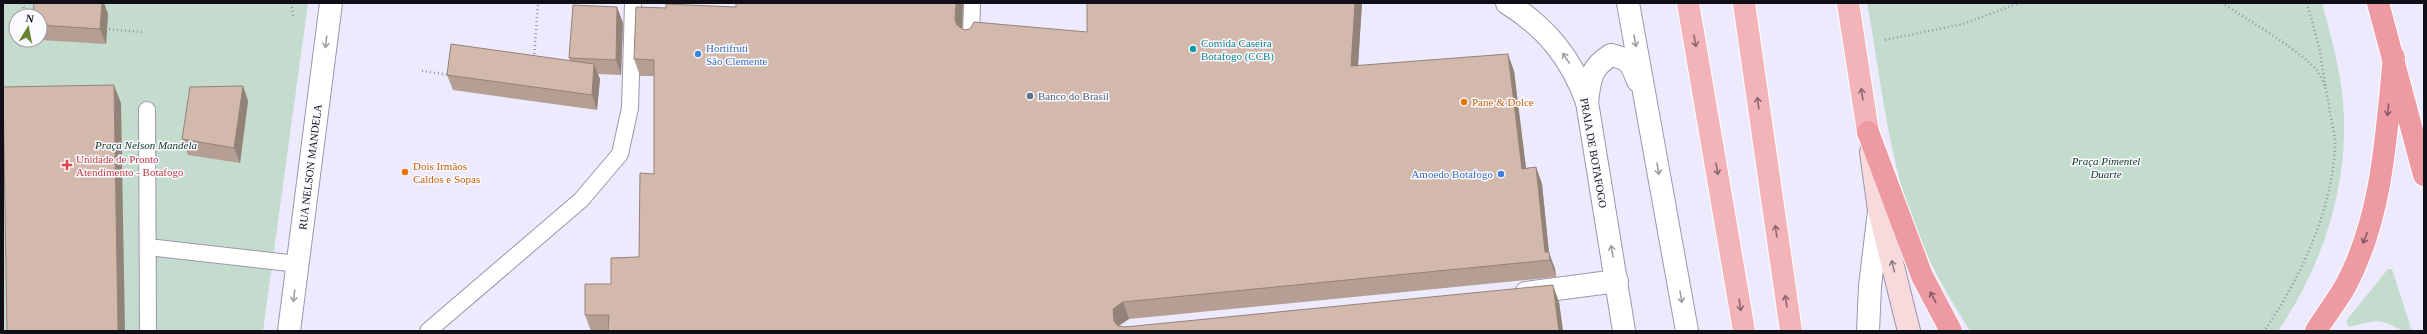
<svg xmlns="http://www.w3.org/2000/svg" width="2427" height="334" font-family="'Times New Roman',serif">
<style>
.green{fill:#c3dccd;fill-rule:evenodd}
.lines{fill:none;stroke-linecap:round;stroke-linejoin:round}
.service-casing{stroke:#9b96ad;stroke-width:18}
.minor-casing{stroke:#9b96ad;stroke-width:24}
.tertiary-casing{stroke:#9b96ad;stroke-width:24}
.secondary-casing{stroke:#9b96ad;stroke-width:24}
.primary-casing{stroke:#fff;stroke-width:24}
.trunk-casing{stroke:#fff;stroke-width:24}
.path{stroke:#9592a2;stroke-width:2.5;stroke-dasharray:1 3;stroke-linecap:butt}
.service{stroke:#fff;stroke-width:16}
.minor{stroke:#fff;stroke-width:22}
.tertiary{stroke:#fff;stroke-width:22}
.secondary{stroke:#f8d9dc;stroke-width:22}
.primary{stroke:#f2b3b9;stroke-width:22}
.trunk{stroke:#ee9aa2;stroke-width:22}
.wall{fill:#b59f94}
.shaded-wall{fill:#938278}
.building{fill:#d2b9ac;stroke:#938278}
.oneway{stroke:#9f9fa2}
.oneway2{stroke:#8c6970}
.oneway3{stroke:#8a5b63}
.oneway4{stroke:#907e83}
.culture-dot{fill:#0f9aa8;stroke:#fbfaff;stroke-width:1.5}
.shop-dot{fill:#3f7fe0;stroke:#fbfaff;stroke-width:1.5}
.service-dot{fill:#5c6f8a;stroke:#fbfaff;stroke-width:1.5}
.food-dot{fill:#e8710a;stroke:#fbfaff;stroke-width:1.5}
.health-dot{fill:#e0444e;stroke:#fbfaff;stroke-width:1.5}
.labels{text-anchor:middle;stroke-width:3;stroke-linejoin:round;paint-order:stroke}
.culture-label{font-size:11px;fill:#0d838f;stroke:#fbfaff;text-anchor:start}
.shop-label{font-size:11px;fill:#366cbe;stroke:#fbfaff;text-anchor:start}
.service-label{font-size:11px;fill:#4e5e75;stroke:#fbfaff;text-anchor:start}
.food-label{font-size:11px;fill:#c56008;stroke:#fbfaff;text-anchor:start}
.park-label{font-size:11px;font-style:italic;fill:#0a3622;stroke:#fbfaff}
.street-label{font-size:11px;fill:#100e17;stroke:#fbfaff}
.health-label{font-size:11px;fill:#be3a42;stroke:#fbfaff;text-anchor:start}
</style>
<rect width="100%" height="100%" fill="#eeeafe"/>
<!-- green -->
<path class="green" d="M 3,3 L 308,3 L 263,331 L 3,331 ZM 16,16 L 40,16 L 40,40 L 16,40 Z
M 1867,3 L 2322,3 C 2331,35 2340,68 2343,101 C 2350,182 2324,264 2278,331 L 1970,331 C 1950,299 1931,267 1917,232 C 1888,160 1881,79 1867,3 Z
M 2388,269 L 2392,269 L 2412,331 C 2396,331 2396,325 2383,322 C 2371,319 2360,325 2349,327 L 2346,321 Z"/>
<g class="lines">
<defs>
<path id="service" d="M 971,37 L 972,3
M 147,110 L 148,331
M 148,247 L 298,264
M 428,331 L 581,200 L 620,154 L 630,108 L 633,3"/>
<path id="minor" d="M 1507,3 C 1547,28 1571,58 1587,102 L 1624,331
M 1526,293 L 1617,281"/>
<path id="tertiary" d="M 1628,3 L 1687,331
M 1587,102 C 1590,79 1590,68 1611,55 C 1630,59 1631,63 1638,81
M 289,331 L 331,3
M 1868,331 L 1870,286 L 1879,211"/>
<path id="secondary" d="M 1871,152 L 1879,210 L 1909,331"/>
<path id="primary" d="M 1688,3 L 1744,331
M 1744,3 L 1791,331
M 1848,3 L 1868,132"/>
<path id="trunk" d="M 2378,3 L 2424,175
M 1868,132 L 1922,276 L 1951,331
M 2316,331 C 2325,316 2337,301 2346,285 C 2383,215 2386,135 2394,57"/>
</defs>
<!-- service casing -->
<use href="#service" class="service-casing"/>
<!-- minor casing -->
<use href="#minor" class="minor-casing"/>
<!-- tertiary casing -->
<use href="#tertiary" class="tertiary-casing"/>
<!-- secondary casing -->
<use href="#secondary" class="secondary-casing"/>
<!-- primary casing -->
<use href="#primary" class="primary-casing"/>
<!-- trunk casing -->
<use href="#trunk" class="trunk-casing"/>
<!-- path -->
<path class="path" d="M 291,3 L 294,19
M 2222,3 C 2246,19 2302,51 2318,72 C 2326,83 2328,99 2330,113 C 2332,124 2336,137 2335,149 C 2331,213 2300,279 2264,331
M 2307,3 L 2319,47 L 2326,88
M 23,16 L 24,3
M 105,29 L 142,32
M 1885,40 L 1963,24 L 2019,3
M 534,58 L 538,3
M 422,71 L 450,75"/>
<!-- service -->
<use href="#service" class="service"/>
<!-- minor -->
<use href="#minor" class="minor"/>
<!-- tertiary -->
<use href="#tertiary" class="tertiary"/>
<!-- secondary -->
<use href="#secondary" class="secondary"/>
<!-- primary -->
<use href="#primary" class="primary"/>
<!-- trunk -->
<use href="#trunk" class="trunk"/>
</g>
<!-- wall -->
<path class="wall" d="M 34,3 L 104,3 L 108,14 L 106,44 L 40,40 L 40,16 Z
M 736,3 L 963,3 L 962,28 L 964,30 L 1087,32 L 1087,3 L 1362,3 L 1358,65 L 1514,71 L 1526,168 L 1536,167 L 1542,184 L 1549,253 L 1555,269 L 1556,277 L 1129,319 L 1119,326 L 1125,327 L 1559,302 L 1563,331 L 591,331 L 585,315 L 611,284 L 639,257 L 654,174 L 654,76 L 640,76 L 634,59 L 666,8 L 736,7 Z
M 617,7 L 623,23 L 621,75 L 598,74 L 600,79 L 597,110 L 453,90 L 447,75 L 570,61 L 569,58 Z
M 243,86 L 248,101 L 240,163 L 188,155 L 182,139 Z"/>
<!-- shaded-wall -->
<path class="shaded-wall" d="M 102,3 L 104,3 L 108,14 L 106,44 L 100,29 Z
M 956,3 L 963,3 L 962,37 L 955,20 Z
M 1355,3 L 1362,3 L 1357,82 L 1351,66 Z
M 617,7 L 623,23 L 621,75 L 616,60 Z
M 1508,54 L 1514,71 L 1528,185 L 1522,169 Z
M 594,64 L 600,79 L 597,110 L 592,95 Z
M 114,85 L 121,103 L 125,331 L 118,331 Z
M 243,86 L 248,101 L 240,163 L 234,148 Z
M 1536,167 L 1542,184 L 1549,253 L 1555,269 L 1556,277 L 1550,260 L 1545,252 Z
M 1553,285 L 1559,302 L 1563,331 L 1559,331 Z
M 1123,302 L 1129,319 L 1119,325 L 1119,331 L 1114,321 L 1113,309 Z"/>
<!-- building -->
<path class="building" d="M 34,3 L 102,3 L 100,29 L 40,25 L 40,16 L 33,16 Z
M 736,3 L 956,3 L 955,20 L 957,25 L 964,30 L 970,29 L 974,22 L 1087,32 L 1087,3 L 1355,3 L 1351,66 L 1508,54 L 1522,169 L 1536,167 L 1545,252 L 1549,252 L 1550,260 L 1123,302 L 1113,309 L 1114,321 L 1118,326 L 1125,327 L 1553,285 L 1559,331 L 608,331 L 609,315 L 585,315 L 585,284 L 611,284 L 611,258 L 639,257 L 640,173 L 654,174 L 654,60 L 634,59 L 636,7 L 666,8 L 666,4 L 736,7 Z
M 573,5 L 617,7 L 616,60 L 569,58 Z
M 451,44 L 594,64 L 592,95 L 447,75 Z
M 114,85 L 118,331 L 7,331 L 3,87 Z
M 243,86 L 234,148 L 182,139 L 190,87 Z"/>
<!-- one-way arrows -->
<defs><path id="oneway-shaft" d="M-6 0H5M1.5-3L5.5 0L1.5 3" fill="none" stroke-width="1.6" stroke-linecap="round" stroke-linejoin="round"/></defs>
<g class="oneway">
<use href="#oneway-shaft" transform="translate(1635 41) rotate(80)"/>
<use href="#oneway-shaft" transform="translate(326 42) rotate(97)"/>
<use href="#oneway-shaft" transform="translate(1566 58) rotate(-124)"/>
<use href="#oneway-shaft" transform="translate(1658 169) rotate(80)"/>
<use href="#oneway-shaft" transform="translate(1612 251) rotate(-100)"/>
<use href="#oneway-shaft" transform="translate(294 296) rotate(97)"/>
<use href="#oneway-shaft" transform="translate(1681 297) rotate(80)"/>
</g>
<g class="oneway2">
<use href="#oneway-shaft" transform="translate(1695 41) rotate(80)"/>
<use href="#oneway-shaft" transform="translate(1862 94) rotate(-98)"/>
<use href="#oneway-shaft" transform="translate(1758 103) rotate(-98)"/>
<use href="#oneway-shaft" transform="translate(1717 169) rotate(80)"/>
<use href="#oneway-shaft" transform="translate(1776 231) rotate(-98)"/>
<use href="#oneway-shaft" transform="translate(1786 301) rotate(-99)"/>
<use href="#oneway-shaft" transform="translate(1740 305) rotate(81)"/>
</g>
<g class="oneway3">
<use href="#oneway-shaft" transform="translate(2388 110) rotate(96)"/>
<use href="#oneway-shaft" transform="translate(2365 238) rotate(112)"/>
<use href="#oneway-shaft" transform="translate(1933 297) rotate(-118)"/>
</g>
<use class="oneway4" href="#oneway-shaft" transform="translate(1893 266) rotate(-104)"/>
<!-- markers -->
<circle class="culture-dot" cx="1193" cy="49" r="4"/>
<g class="shop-dot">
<circle cx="698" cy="54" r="4"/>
<circle cx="1501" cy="174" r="4"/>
</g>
<circle class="service-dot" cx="1030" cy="96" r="4"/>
<g class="food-dot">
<circle cx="1464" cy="102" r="4"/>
<circle cx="405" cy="172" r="4"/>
</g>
<path class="health-dot" d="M65 159h4v4h4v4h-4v4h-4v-4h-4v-4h4z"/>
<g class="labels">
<!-- culture labels -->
<g class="culture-label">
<text x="1201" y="47">Comida Caseira<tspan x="1201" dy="13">Botafogo (CCB)</tspan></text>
</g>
<!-- shop labels -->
<g class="shop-label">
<text x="706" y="52">Hortifruti<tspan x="706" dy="13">São Clemente</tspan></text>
<text x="1493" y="178" text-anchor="end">Amoedo Botafogo</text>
</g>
<!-- service labels -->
<g class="service-label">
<text x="1038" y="100">Banco do Brasil</text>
</g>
<!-- food labels -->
<g class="food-label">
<text x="1472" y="106">Pane &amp; Dolce</text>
<text x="413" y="170">Dois Irmãos<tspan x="413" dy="13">Caldos e Sopas</tspan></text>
</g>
<!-- park labels -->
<g class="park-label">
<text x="146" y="149">Praça Nelson Mandela</text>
<text x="2106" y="165">Praça Pimentel<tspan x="2106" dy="13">Duarte</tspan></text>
</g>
<!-- street labels -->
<g class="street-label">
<text transform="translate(1594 153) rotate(80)" y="4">PRAIA DE BOTAFOGO</text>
<text transform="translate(310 167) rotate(-83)" y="4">RUA NELSON MANDELA</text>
</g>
<!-- health labels -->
<g class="health-label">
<text x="76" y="163">Unidade de Pronto<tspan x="76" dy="13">Atendimento - Botafogo</tspan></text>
</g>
</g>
<!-- border -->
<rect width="2427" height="334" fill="none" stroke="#100e17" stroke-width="8"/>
<!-- north arrow -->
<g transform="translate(28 28) rotate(10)"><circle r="19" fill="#fbfaff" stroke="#9d9ca2"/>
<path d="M0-3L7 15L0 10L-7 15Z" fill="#6b8234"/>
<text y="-6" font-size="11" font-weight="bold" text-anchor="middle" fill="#100e17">N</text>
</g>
</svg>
